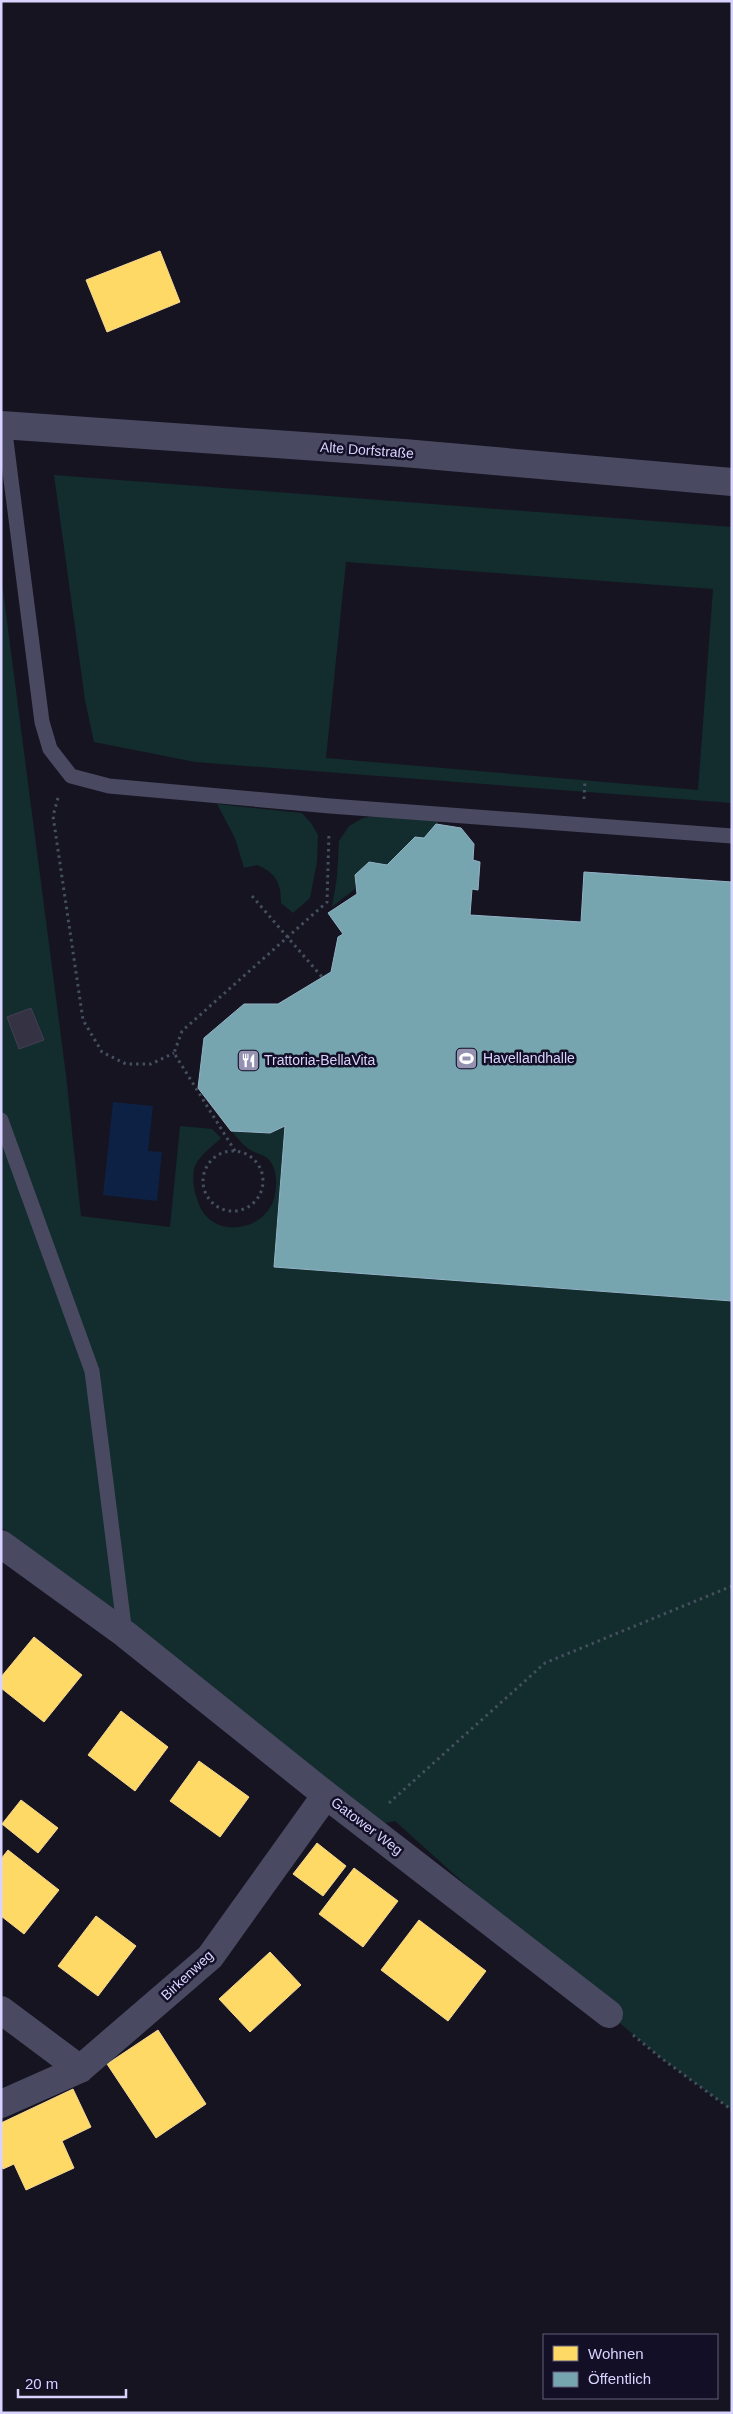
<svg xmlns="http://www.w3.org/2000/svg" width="733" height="2414" font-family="Helvetica,sans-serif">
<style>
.green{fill:#132c2d;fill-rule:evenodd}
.water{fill:#0d2144}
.homes{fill:#ffd966;stroke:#f4d894}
.public{fill:#76a5af;stroke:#94b3c7}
.building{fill:#343243;stroke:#433f54}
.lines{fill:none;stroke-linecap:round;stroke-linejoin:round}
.path{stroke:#44505f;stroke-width:3;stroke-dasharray:2.5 4;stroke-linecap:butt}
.service{stroke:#4a4962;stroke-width:15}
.minor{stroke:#4a4962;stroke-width:28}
.tertiary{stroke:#4a4962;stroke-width:28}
.labels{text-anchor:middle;stroke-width:5;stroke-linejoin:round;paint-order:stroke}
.street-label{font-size:14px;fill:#d9d4ff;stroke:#130f26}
.poi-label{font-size:14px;fill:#d9d4ff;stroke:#130f26;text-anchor:start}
</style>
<rect width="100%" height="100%" fill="#161421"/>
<!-- green -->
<path class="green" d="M 54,475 L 732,527 L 732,803 L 195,762 L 94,742 L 85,700 ZM 346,562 L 713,589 L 698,790 L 326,758 Z
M 1,575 L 66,1075 L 81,1216 L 170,1227 L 180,1126 L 212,1129 L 221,1138 C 214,1145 203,1153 197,1162 C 192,1170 193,1179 194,1188 C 196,1197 200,1210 206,1216 C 227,1239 271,1225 275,1194 C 277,1183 277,1171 270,1161 C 267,1156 259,1154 254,1152 C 245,1148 238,1138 231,1131 L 270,1133 L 285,1126 L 289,1070 L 732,1091 L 732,2110 L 661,2058 L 609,2014 L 395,1821 L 368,1827 L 137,1628 L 1,1527 Z
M 217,804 L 302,813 L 311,823 L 318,835 L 317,862 L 310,898 L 293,913 L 281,903 C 281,883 276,873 257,865 L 244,868 L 235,838 Z
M 386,814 L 441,820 L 424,838 L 415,837 L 387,865 L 369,862 L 355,875 L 355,889 L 332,907 L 337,877 L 339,841 L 349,826 L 363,818 Z"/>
<!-- water -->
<path class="water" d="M 113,1102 L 153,1106 L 148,1151 L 162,1152 L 157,1201 L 103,1195 Z"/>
<!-- homes -->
<path class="homes" d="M 160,251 L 180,302 L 107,332 L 86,280 Z
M 34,1637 L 82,1675 L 44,1722 L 1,1688 L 1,1677 Z
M 121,1711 L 168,1747 L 135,1791 L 88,1755 Z
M 199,1761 L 249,1797 L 220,1837 L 170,1801 Z
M 21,1800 L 58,1828 L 38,1853 L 2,1824 Z
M 317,1843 L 346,1866 L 323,1896 L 293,1874 Z
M 8,1850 L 59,1890 L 24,1934 L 1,1916 L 1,1859 Z
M 354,1868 L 398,1901 L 363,1947 L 319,1914 Z
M 96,1916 L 136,1946 L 98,1996 L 58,1966 Z
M 419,1920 L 486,1971 L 448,2021 L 381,1970 Z
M 270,1952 L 301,1985 L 250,2032 L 219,1999 Z
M 158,2030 L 206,2104 L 156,2138 L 107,2064 Z
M 73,2089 L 91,2127 L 62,2141 L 74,2168 L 26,2190 L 14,2164 L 3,2169 L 1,2165 L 1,2123 Z"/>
<!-- public -->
<path class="public" d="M 436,824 L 461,828 L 474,844 L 473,860 L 480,862 L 478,890 L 472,889 L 470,915 L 581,922 L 584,872 L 732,882 L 732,1301 L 274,1267 L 285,1126 L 270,1133 L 231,1131 L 198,1088 L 204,1038 L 244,1004 L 278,1004 L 331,972 L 338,937 L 343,934 L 328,913 L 357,894 L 355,875 L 369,862 L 387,865 L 415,837 L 424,838 Z"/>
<!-- building -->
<path class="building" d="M 31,1008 L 44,1040 L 19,1049 L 7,1017 Z"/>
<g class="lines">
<!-- path -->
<path class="path" d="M 58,798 L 53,816 L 83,1020 L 102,1052 L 126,1064 L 151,1064 L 174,1053
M 584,799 L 585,780
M 252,896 L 322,977
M 235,1151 L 174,1053 L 182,1031 L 327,902 L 329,832
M203 1181a30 30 0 1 1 60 0a30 30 0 1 1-60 0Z
M 389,1803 L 545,1663 L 732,1586
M 633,2035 L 661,2058 L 732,2110"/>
<!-- service -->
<path class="service" d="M 4,425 L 42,722 L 50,749 L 71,776 L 109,786 L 330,806 L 732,836
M 1,1120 L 92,1371 L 125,1634"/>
<!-- minor -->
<path class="minor" d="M 1,1544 L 125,1634 L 326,1795 L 609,2014
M 1,2010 L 80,2069
M 1,2104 L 80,2069 L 210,1957 L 326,1795"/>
<!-- tertiary -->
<path class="tertiary" d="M 1,425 L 404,453 L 732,482"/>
</g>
<!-- icons -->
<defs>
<symbol id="stadium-square" viewBox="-11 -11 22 22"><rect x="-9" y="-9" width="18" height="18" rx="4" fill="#9591b1" stroke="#130f26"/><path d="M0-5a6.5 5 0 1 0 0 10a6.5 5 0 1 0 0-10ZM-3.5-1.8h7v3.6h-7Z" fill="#fff"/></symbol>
<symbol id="restaurant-square" viewBox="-11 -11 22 22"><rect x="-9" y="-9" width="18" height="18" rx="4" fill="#9591b1" stroke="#130f26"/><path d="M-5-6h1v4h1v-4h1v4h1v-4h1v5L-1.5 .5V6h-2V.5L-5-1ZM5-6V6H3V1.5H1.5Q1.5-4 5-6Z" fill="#fff"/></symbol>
</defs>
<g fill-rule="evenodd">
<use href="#stadium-square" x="454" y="1046" width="25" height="25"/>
<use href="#restaurant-square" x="236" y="1048" width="25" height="25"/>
</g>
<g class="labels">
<!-- street labels -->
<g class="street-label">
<text transform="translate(367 450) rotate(4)" y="5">Alte Dorfstraße</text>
<text transform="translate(367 1826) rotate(37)" y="5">Gatower Weg</text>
<text transform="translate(187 1975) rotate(-43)" y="5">Birkenweg</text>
</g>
<!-- poi labels -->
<g class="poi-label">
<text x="483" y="1063">Havellandhalle</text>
<text x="264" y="1065">Trattoria-BellaVita</text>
</g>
</g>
<!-- border -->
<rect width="733" height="2414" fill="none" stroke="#d9d4ff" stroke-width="5"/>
<!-- legend -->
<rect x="543" y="2334" width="175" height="65" fill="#130f26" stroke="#625e7d"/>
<rect x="553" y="2346" width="25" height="15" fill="#ffd966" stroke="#625e7d"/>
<text x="588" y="2359" font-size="15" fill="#d9d4ff">Wohnen</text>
<rect x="553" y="2372" width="25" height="15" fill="#76a5af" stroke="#625e7d"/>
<text x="588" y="2384" font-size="15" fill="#d9d4ff">Öffentlich</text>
<!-- scale -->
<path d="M18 2389v8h108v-8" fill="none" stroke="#d9d4ff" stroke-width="2.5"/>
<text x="25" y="2389" font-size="15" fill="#d9d4ff" stroke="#130f26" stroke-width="4" paint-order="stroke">20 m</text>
</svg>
